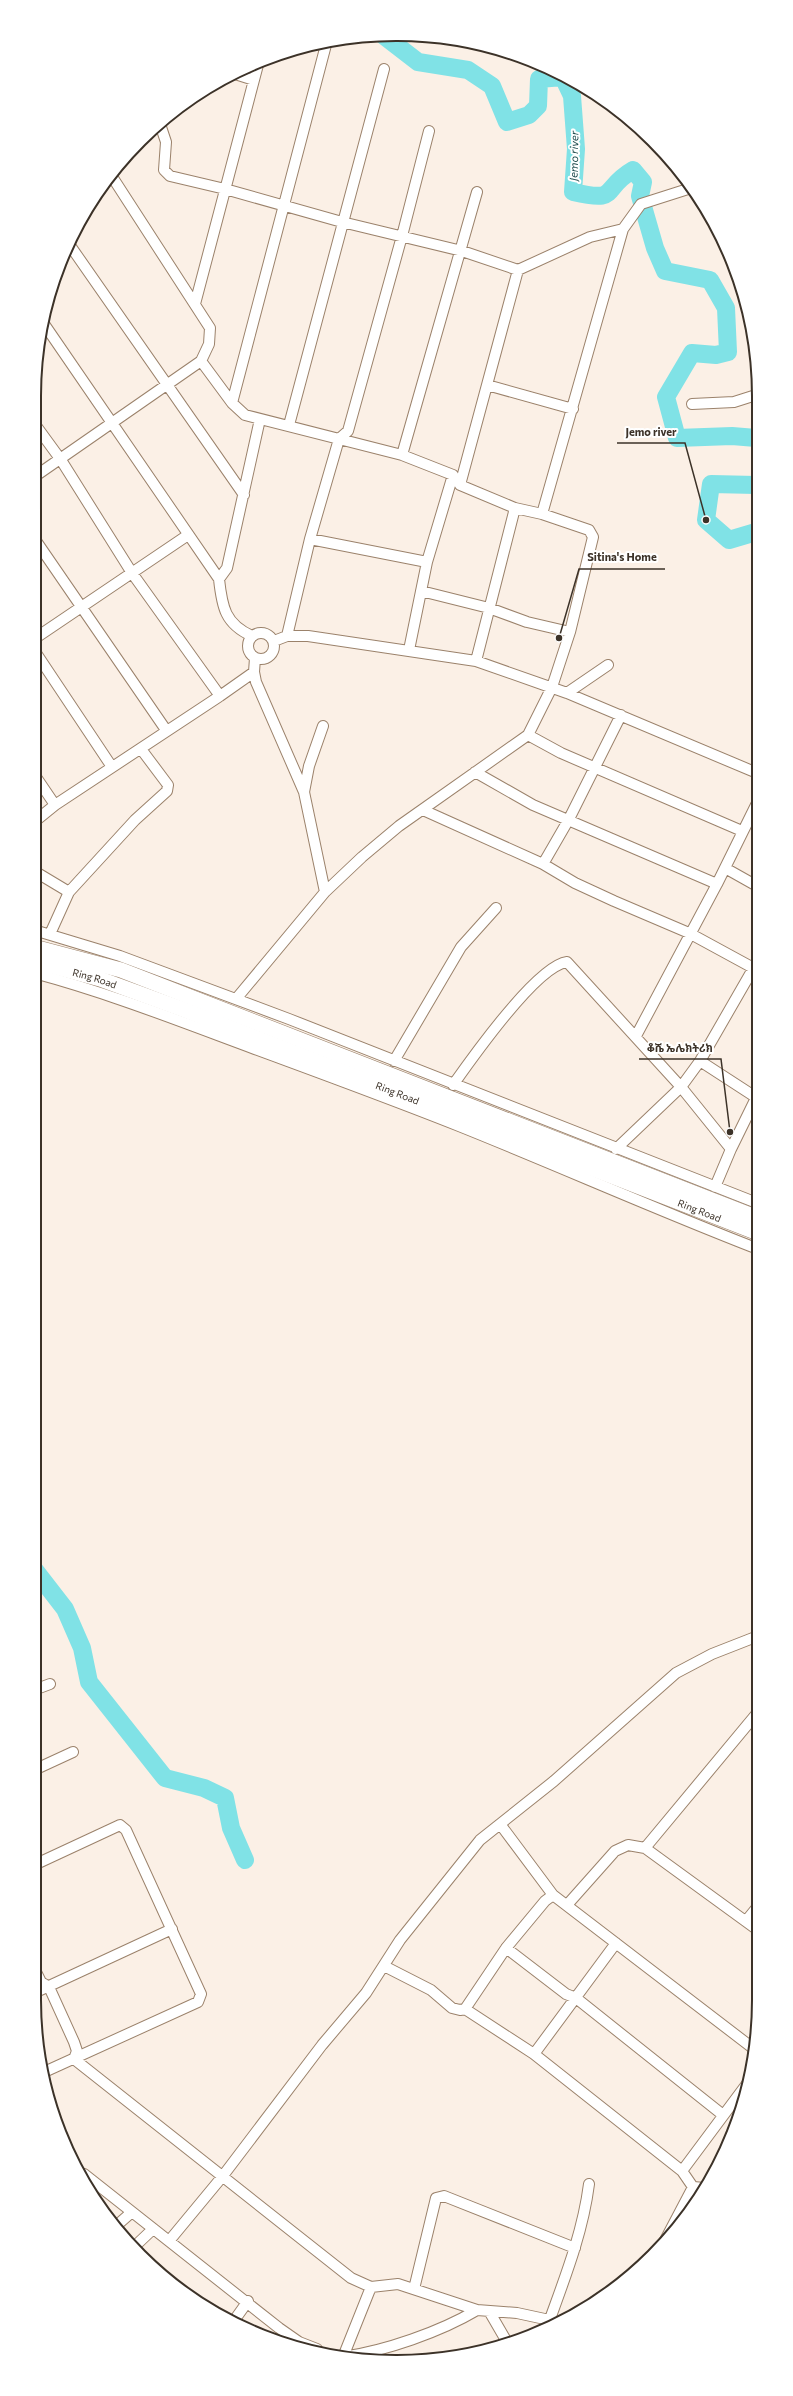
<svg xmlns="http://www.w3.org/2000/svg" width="793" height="2396" font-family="Commissioner,'Noto Sans Ethiopic',sans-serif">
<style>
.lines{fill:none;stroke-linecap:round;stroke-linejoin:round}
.river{stroke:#80e2e6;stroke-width:18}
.minor-casing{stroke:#9b826b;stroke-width:12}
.highway-casing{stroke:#9b826b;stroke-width:16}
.minor{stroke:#fff;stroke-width:10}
.highway{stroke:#fff;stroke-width:15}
.labels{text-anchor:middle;stroke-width:4;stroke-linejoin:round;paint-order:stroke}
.street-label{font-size:10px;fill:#3c3228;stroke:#fff}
.water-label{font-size:11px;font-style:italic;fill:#1e4b4c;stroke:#fff}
.rim{fill:none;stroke:#3c3228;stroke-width:2}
.leader{fill:none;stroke:#3c3228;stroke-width:1.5}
.callout-dot{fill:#3c3228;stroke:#fff;stroke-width:1.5}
.callout-label{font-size:11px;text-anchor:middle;font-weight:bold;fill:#3c3228;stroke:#fff;stroke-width:4;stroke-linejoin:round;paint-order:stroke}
</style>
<rect width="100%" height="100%" fill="#fbf0e6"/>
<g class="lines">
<!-- river -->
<path class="river" d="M 383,35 L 418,62 L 468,70 L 492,86 L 507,122 L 529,115 L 538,106 L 539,79 L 563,77 L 572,96 L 576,149 L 573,192 C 621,203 600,189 633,170 L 643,182 L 640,196 L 655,248 L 665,271 L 710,280 L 726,308 L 728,352 L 716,355 L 692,353 L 666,397 L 677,438 L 732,436 L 756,438
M 756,485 L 711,484 L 706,520 L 729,540 L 756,532
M 34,1569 L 65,1609 L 82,1648 L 89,1682 L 165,1778 L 204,1788 L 225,1798 L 231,1828 L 245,1860"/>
<defs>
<path id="minor" d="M 235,74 L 254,80
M 160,124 L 166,142 L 164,170 L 170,176 L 225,189 L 342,222 L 462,251 L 518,270 L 590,237 L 623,229
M 69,244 L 244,495
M 195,304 L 259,61
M 42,321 L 219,579 C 222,607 225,624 252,636
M 201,361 L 232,403 L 245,415 L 402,455 L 453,475 L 460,485 L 515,508 L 542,514 L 589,530 L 593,537 L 570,632 L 552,687 L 528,735 L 399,826 L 362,857 L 325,892
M 487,385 L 573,409
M 232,403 L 327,41
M 692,404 L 734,402 L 756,395
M 34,423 L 61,460 L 132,573 L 220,696
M 289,425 L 384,69
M 402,455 L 477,192
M 34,477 L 201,361 L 209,344 L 210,328 L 111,175
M 460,485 L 518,270
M 542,514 L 623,229 L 641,204 L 688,189
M 34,538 L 166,730
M 310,539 L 427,562
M 219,579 L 227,568 L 260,419
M 421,591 L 489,608 L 527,622 L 570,632
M248 646a13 13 0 1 1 26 0a13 13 0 1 1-26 0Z
M 287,636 L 310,539 L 339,439 L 348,431 L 402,236 L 429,131
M 34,639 L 188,535
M 274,641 L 287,636 L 308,636 L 476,661 L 567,693 L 608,665
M 34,650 L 112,767
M 409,650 L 427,562 L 453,475
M 476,661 L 515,508
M 567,693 L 757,773
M 528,735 L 561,753 L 742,831
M 475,772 L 533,805 L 717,884
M 34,774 L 55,805
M 304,792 L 309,766 L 323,726
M 423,810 L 543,864 L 575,883 L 614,901 L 689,933 L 757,970
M 34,822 L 55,805 L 220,696 L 254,672
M 543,864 L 569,819 L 621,715
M 725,868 L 757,886
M 34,871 L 69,892
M 34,930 L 120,956 L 289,1019 L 757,1203
M 50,934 L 69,892 L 135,820 L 167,791 L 168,785 L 141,749
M 34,973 C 109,993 182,1022 255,1049 C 323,1074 391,1099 459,1126 C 559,1166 657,1210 758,1249
M 236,999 L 325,892 L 304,792 L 256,682 L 254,672 L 255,658
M 636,1036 L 717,884 L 757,803
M 394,1061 L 461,947 L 496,908
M 700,1061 L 757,1098
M 453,1085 C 472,1058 537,966 567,962 L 681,1087 L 731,1149
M 616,1149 L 681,1087 L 700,1061 L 757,962
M 715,1187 L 731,1149 L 757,1096
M 34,1690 L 50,1684
M 758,1712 L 645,1848 L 759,1931
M 34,1770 L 73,1752
M 500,1824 L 553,1895 L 754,2049
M 34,1865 L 120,1825 L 126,1830 L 201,1994 L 198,2002 L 42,2073
M 567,1905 L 615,1851 L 628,1845 L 645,1848
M 746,1921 L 759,1905
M 506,1948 L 566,1994 L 576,1998 L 723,2115
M 384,1966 L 431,1990 L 452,2008 L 460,2010 L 465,2009 L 534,2054 L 682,2171 L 693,2187 L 705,2188
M 34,1968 L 41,1982 L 49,1987 L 74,2042 L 77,2051 L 74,2059 L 351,2278 L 371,2287 L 398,2284 L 477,2310 L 517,2313 L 554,2321
M 34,1993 L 172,1929
M 465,2009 L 506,1948 L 545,1901 L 553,1895
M 534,2054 L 616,1943
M 682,2171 L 749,2081
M 84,2174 L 279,2328 L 299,2342 L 317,2349
M 116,2226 L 132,2212
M 169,2241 L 222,2177 L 322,2045 L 366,1993 L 400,1940 L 480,1840 L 554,1781 L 676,1673 L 712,1654 L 758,1636
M 663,2244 L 693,2187
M 134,2247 L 153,2229
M 414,2289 L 436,2198 L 444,2196 L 575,2248
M 489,2311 L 507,2342
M 550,2319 C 566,2275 583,2231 589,2184
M 233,2322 L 248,2301
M 343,2357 C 385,2351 440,2332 477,2310
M 343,2357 L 371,2287"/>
<g id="highway">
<path d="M 34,947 L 121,970 L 758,1218"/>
<path id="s1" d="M 34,961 L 100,979 L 182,1009 L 758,1233"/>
</g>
</defs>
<!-- minor casing -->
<use href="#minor" class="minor-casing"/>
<!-- highway casing -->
<use href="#highway" class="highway-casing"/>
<!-- minor -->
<use href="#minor" class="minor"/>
<!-- highway -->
<use href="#highway" class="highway"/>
</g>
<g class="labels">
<!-- street labels -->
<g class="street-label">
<text dy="4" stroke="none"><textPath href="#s1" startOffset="63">Ring Road</textPath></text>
<text dy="4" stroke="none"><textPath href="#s1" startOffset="387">Ring Road</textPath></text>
<text dy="4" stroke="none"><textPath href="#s1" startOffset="711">Ring Road</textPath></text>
</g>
<!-- water labels -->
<g class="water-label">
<text transform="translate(574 156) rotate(-89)" y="4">Jemo river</text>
</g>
</g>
<!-- crop -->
<path d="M0 0H793V2396H0ZM396 41H397A355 355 0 0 1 752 396V2000A355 355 0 0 1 397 2355H396A355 355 0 0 1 41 2000V396A355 355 0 0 1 396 41Z" fill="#fff" fill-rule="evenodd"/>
<path class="rim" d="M396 41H397A355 355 0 0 1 752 396V2000A355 355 0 0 1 397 2355H396A355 355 0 0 1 41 2000V396A355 355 0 0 1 396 41Z"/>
<!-- callouts -->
<path class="leader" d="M706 520L685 443H617M559 638L579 569H665M730 1132L721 1059H639"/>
<g class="callout-dot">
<circle cx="706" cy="520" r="4"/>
<circle cx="559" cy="638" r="4"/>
<circle cx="730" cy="1132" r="4"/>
</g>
<g class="callout-label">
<text x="651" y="436">Jemo river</text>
<text x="622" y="561">Sitina's Home</text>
<text x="680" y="1052">ቆሼ ኤሌክትሪክ</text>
</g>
</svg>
